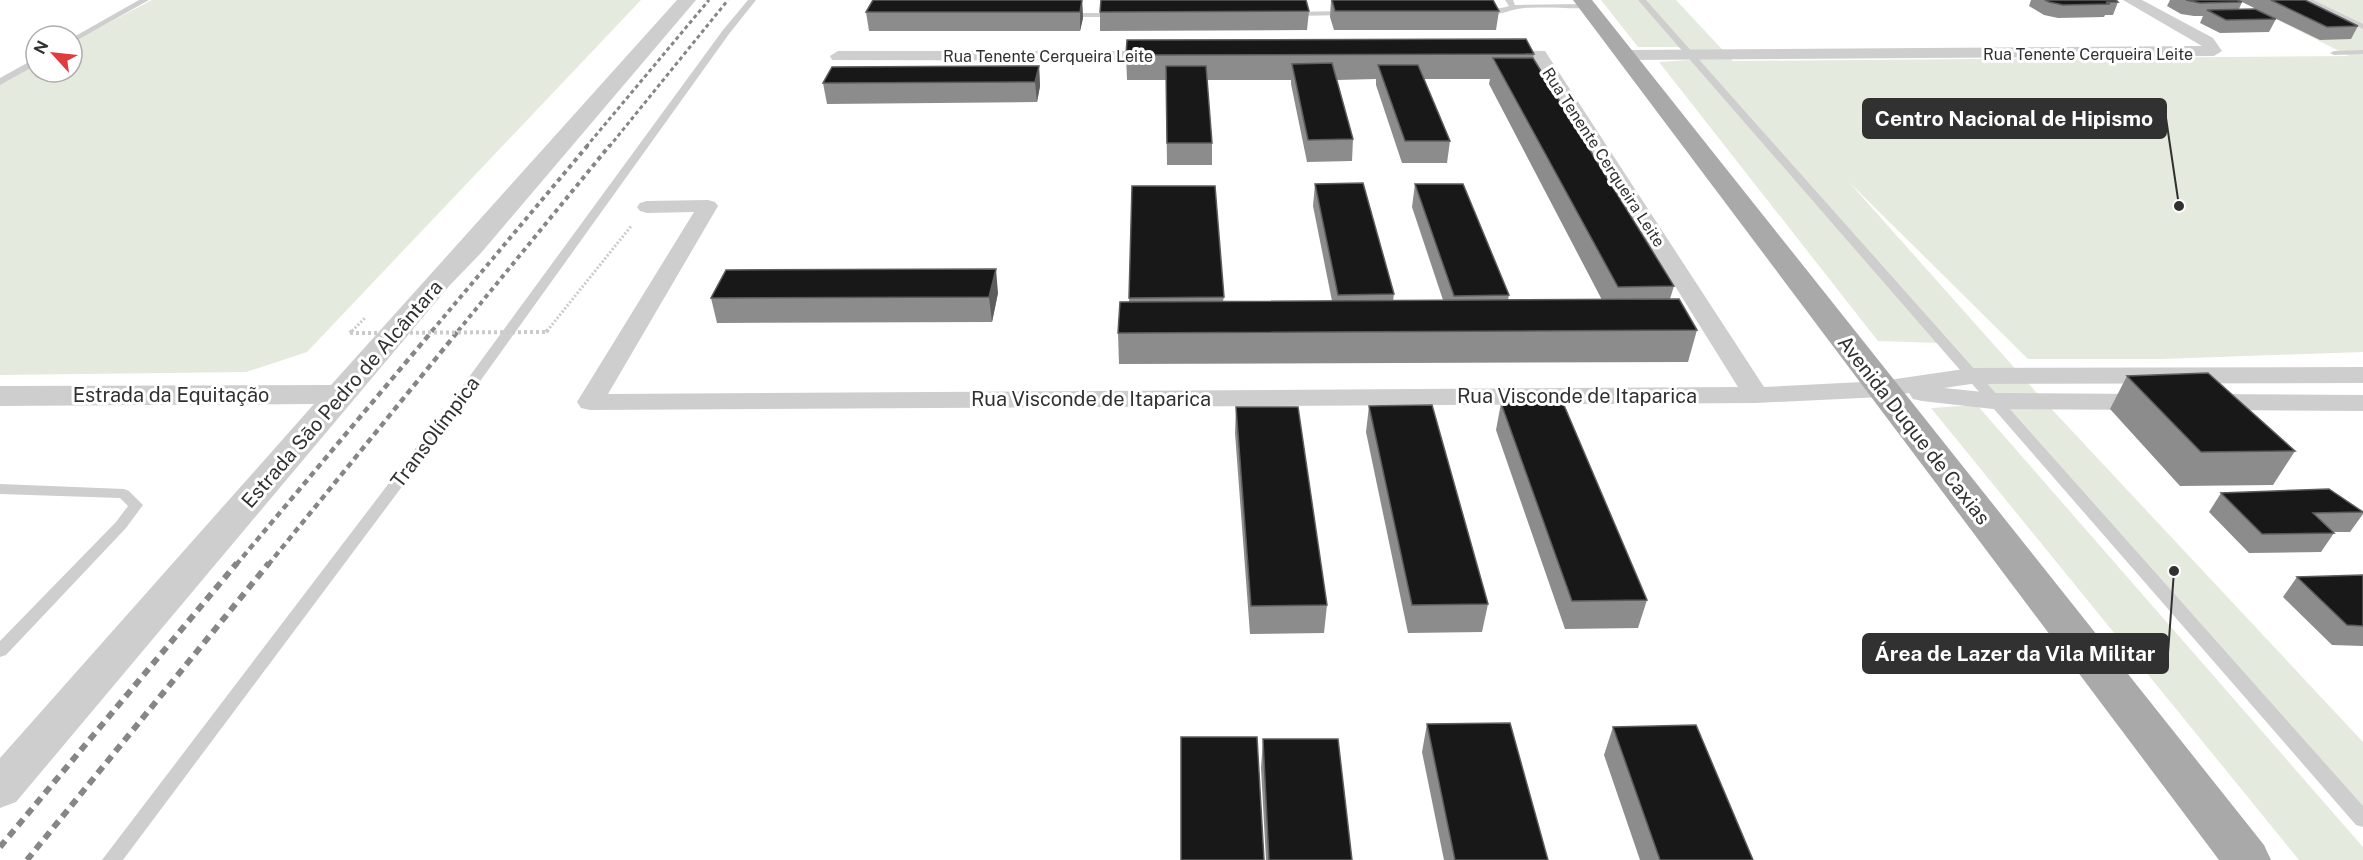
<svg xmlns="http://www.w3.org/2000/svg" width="2363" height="860" font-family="'Public Sans',sans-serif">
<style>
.green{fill:#e4eadd}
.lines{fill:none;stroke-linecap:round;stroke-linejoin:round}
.path-far1{stroke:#cbcbcb;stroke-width:3;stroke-dasharray:2 2;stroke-linecap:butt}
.path{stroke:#cbcbcb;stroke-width:4;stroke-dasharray:3 3;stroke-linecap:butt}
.service{fill:#cecece;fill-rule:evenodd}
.minor{fill:#cecece;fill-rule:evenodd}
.tertiary{fill:#cecece;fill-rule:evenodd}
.primary{fill:#a9a9a9;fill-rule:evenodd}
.rail-far3{stroke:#868686;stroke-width:3;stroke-dasharray:4 3;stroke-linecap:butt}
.rail-far2{stroke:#868686;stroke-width:4;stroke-dasharray:4.5 4;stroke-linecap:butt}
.rail-far1{stroke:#868686;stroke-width:4.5;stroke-dasharray:6 4.5;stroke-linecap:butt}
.rail{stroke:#868686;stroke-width:6;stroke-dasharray:8 6;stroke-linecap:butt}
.path-bridge{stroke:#cbcbcb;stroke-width:4;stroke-dasharray:3 3;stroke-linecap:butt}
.wall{fill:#8c8c8c}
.shaded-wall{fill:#5d5d5d}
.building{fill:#181818;stroke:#5d5d5d;stroke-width:1.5}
.labels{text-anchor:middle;stroke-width:6;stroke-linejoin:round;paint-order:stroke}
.far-street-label{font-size:16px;fill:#313131;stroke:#fff}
.street-label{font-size:20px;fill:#313131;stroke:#fff}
.leader{fill:none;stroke:#313131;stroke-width:2}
.callout-dot{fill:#313131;stroke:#fff;stroke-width:2}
.callout{fill:#313131;stroke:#313131;stroke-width:2}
.callout-label{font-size:21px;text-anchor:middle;font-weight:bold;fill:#fff}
</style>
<rect width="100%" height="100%" fill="#fff"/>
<!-- green -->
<path class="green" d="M 152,0 L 641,0 L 307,352 L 246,372 L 0,375 L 0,83 L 36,62 L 36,72 L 72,72 L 72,42 Z
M 1601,0 L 1676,0 L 1733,61 L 2349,56 L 2238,0 L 2363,0 L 2363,352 L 2161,359 L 2028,359 L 1848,181 L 2044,401 L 2363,742 L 2363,818 L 1942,343 L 1878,341 L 1659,62 L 1691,60 L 1683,47 L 1638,47 Z
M 1977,405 L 2363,847 L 2363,860 L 2299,860 L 1931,408 Z"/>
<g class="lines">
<!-- path-far1 -->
<path class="path-far1" d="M 352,331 L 365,318
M 547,331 L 632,225"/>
<!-- path -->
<path class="path" d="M 546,332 L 548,330
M 350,333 L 353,330"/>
<!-- service -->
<path class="service" d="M 139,0 L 149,0 L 72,43 L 72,38 Z
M 748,0 L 756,0 L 729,34 L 463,405 L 123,860 L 102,860 L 453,399 L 723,30 Z
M 1505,0 L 1513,0 L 1515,5 L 1586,4 L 1590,6 L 1586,8 C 1566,9 1531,5 1513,10 C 1502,13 1487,19 1476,12 C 1485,7 1498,10 1509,6 Z
M 1638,0 L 1646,0 L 2363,806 L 2363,827 L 2356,825 Z
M 2303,0 L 2313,0 L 2363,24 L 2363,29 Z
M 1347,11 L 1350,11 L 1350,15 L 1291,16 L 1287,14 L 1291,12 Z
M 1064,13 L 1116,13 L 1120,15 L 1116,17 L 1067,17 L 1063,15 Z
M 2363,50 L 2363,54 L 2334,55 L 2330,53 L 2334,51 Z
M 36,58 L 36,65 L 0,85 L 0,78 Z
M 0,484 L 124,489 L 129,491 L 143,505 L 126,528 L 6,655 L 0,657 L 0,641 L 116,522 L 128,506 L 120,498 L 0,494 Z"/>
<!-- minor -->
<path class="minor" d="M 2123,0 L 2142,0 L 2213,38 L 2222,51 L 2214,56 L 1624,60 L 1616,55 L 1624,50 L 2202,46 Z
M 1499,50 L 1545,51 L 1764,387 L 1882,381 L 1971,368 L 2363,367 L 2363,383 L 1971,384 L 1944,388 L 1993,393 L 2150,394 L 2159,396 L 2163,402 L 2159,408 L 2150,410 L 1993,409 L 1922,401 L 1913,399 L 1909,393 L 1882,397 L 1756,403 L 590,410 L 581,408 L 577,402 L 694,212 L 647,213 L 640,211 L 637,207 L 640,203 L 647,201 L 708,200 L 715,202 L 718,206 L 608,394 L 1738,387 L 1534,60 L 1493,59 L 1491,55 L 1493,51 Z
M 838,51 L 1164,51 L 1172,56 L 1164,61 L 832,60 L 830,56 Z
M 2203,394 L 2363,395 L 2363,411 L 2203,410 L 2194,408 L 2190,402 L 2194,396 Z"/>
<!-- tertiary -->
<path class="tertiary" d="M 677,0 L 696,0 L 481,253 L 450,285 L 16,802 L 0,808 L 0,758 L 314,404 L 0,406 L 0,386 L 331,385 Z"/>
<!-- primary -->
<path class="primary" d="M 1573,0 L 1592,0 L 2264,845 L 2271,860 L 2219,860 Z"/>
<!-- rail-far3 -->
<path class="rail-far3" d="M 586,147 L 709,0
M 609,147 L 728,0"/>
<!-- rail-far2 -->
<path class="rail-far2" d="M 432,331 L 588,145
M 458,331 L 610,145"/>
<!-- rail-far1 -->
<path class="rail-far1" d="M 236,565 L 433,330
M 268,565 L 459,330"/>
<!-- rail -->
<path class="rail" d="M 0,847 L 237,563
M 27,860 L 269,563"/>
<!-- path-bridge -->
<path class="path-bridge" d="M 350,333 L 546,332"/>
</g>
<!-- wall -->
<path class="wall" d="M 1082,0 L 1083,18 L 1080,31 L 869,31 L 866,12 Z
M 1331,0 L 1493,0 L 1499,11 L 1496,30 L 1334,30 L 1330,17 Z
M 2031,0 L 2116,0 L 2118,2 L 2113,15 L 2105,15 L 2104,17 L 2058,18 L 2044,15 L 2029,6 Z
M 2170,0 L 2237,0 L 2242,2 L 2239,9 L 2276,19 L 2269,32 L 2220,33 L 2200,23 L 2203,16 L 2194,16 L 2181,14 L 2167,6 Z
M 2238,0 L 2305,0 L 2358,26 L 2351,39 L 2320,40 Z
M 1309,11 L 1307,30 L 1100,31 L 1100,12 Z
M 1534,54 L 1533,58 L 1674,286 L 1670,299 L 1697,330 L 1688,362 L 1119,364 L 1118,333 L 1129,302 L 1132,186 L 1224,297 L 1223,301 L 1332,301 L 1313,206 L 1315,184 L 1394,294 L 1393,301 L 1443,300 L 1412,207 L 1415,184 L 1509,295 L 1508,300 L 1602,300 L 1489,84 L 1490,79 L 1424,79 L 1450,141 L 1447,163 L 1402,163 L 1376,85 L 1376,79 L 1337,80 L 1353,139 L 1352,161 L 1307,162 L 1291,84 L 1291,80 L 1207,80 L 1212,143 L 1212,165 L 1167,165 L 1166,80 L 1127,80 L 1126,55 Z
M 1039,66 L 1040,86 L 1037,102 L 827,104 L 823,83 Z
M 998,293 L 992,322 L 717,323 L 711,298 Z
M 2127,376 L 2295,451 L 2273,485 L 2180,486 L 2110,409 Z
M 1501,403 L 1647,600 L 1638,628 L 1565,629 L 1496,430 Z
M 1369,406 L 1488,604 L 1482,632 L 1408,633 L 1366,432 Z
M 1236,407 L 1327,605 L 1324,633 L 1250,634 L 1235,433 Z
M 2221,493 L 2363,512 L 2363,514 L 2350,532 L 2333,532 L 2334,533 L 2321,552 L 2249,553 L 2209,512 Z
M 2363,575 L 2363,646 L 2332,645 L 2283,597 L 2297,577 Z
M 1427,724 L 1548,860 L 1444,860 L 1422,752 Z
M 1613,727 L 1753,860 L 1640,860 L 1604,755 Z
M 1263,739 L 1352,860 L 1266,860 L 1261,768 Z"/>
<!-- shaded-wall -->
<path class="shaded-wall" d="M 1082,0 L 1083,18 L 1080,31 L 1080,12 Z
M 1039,66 L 1040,86 L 1037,102 L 1035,82 Z
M 996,269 L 998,293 L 992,322 L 989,297 Z"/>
<!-- building -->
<path class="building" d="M 873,0 L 1082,0 L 1080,12 L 866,12 Z
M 1101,0 L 1306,0 L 1309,11 L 1100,12 Z
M 1332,0 L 1493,0 L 1499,11 L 1335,11 Z
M 2045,0 L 2116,0 L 2118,2 L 2106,2 L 2110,4 L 2063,5 L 2049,2 Z
M 2186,0 L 2237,0 L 2242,2 L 2200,3 Z
M 2271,0 L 2305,0 L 2358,26 L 2327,27 Z
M 2255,9 L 2276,19 L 2226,20 L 2207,10 Z
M 1526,39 L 1534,54 L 1126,55 L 1127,40 Z
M 1493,58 L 1533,58 L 1674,286 L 1618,287 Z
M 1332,63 L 1353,139 L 1308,140 L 1292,64 Z
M 1378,65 L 1418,65 L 1450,141 L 1405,141 Z
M 1039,66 L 1035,82 L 823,83 L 832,67 Z
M 1166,66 L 1206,66 L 1212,143 L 1167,143 Z
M 1363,183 L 1394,294 L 1338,295 L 1315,184 Z
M 1415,184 L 1463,184 L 1509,295 L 1454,296 Z
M 1132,186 L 1215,186 L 1224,297 L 1129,298 Z
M 996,269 L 989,297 L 711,298 L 726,270 Z
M 1679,299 L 1697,330 L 1118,333 L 1120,302 Z
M 2208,373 L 2295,451 L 2201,452 L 2127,376 Z
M 1501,403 L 1563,403 L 1647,600 L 1572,601 Z
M 1432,405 L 1488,604 L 1412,605 L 1369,406 Z
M 1236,407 L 1298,407 L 1327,605 L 1251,606 Z
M 2329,489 L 2363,512 L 2313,513 L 2334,533 L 2262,534 L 2221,493 Z
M 2363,575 L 2363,626 L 2347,625 L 2297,577 Z
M 1510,723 L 1548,860 L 1455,860 L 1427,724 Z
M 1696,725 L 1753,860 L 1660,860 L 1613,727 Z
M 1181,737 L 1257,737 L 1264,860 L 1181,860 Z
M 1263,739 L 1338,739 L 1352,860 L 1269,860 Z"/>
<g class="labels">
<!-- far-street labels -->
<g class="far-street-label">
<text x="2088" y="60">Rua Tenente Cerqueira Leite</text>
<text x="1048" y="62">Rua Tenente Cerqueira Leite</text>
<text transform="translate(1604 157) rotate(57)" y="6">Rua Tenente Cerqueira Leite</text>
</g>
<!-- street labels -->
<g class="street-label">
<text transform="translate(342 394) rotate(-49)" y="7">Estrada São Pedro de Alcântara</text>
<text x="171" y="402">Estrada da Equitação</text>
<text x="1577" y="403">Rua Visconde de Itaparica</text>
<text x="1091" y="406">Rua Visconde de Itaparica</text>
<text transform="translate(1914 430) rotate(52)" y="7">Avenida Duque de Caxias</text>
<text transform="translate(435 432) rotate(-53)" y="7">TransOlímpica</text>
</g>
</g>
<!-- callouts -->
<path class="leader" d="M2179 206L2166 118M2174 571L2168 653"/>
<g class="callout-dot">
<circle cx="2179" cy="206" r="6"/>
<circle cx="2174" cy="571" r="6"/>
</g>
<g class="callout">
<rect x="1863" y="99" width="303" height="39" rx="6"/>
<rect x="1863" y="634" width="305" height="39" rx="6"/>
</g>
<g class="callout-label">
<text x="2014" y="126">Centro Nacional de Hipismo</text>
<text x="2015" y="661">Área de Lazer da Vila Militar</text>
</g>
<!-- north arrow -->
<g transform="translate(54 54) rotate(297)"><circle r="28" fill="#ffffff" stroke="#adadad" stroke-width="1.5"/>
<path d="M0-4.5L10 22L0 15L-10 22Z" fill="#df3c40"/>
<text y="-9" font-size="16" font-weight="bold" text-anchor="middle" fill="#313131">N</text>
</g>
</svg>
